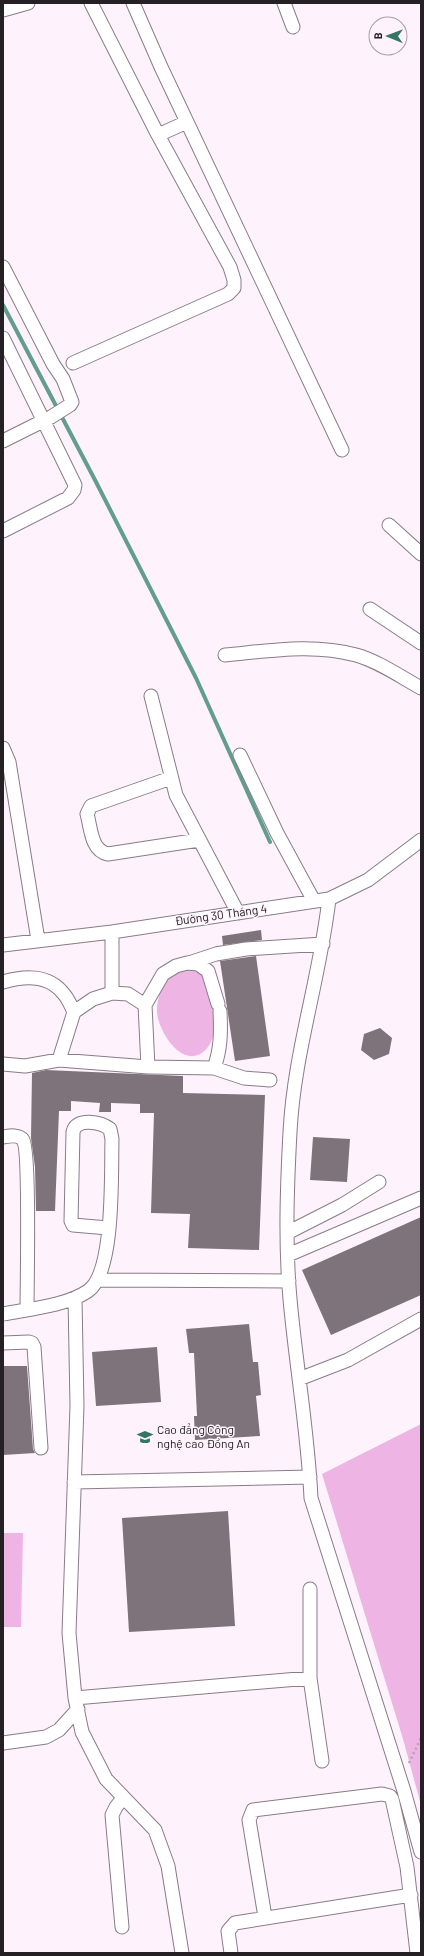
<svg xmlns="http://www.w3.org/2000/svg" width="424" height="1956" font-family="Barlow,sans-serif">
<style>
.green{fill:#eeb4e4}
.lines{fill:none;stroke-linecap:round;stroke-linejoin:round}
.stream{stroke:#629d8e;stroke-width:4}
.building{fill:#7e727b}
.minor-casing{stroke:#887c86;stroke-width:15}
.path{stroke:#aea5ad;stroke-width:2.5;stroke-dasharray:2 3;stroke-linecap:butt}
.minor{stroke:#fff;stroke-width:13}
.labels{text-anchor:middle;stroke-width:3;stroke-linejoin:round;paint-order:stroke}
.street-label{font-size:12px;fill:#242024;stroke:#fef3fc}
.poi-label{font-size:12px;fill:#242024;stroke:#fef3fc;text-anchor:start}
</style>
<rect width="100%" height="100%" fill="#fef3fc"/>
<!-- green -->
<path class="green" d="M 190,967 C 193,969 198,970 201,973 C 219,988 224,1044 198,1055 C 177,1063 157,1027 157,1011 C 157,999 161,989 165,978 Z
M 421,1424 L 421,1805 L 403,1739 L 322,1474 Z
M 3,1533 L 23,1533 L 21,1627 L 3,1627 Z"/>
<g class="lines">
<!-- stream -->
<path class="stream" d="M 3,305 L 95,480 L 196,678 L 270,842"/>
</g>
<!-- building -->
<path class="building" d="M 261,930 L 262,940 L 223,945 L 222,936 Z
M 256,956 L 270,1056 L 235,1061 L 220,961 Z
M 380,1028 L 392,1038 L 389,1054 L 374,1060 L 361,1050 L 364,1034 Z
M 46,1070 L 183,1076 L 183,1093 L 265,1095 L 259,1250 L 188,1248 L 190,1214 L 151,1213 L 154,1113 L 140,1113 L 140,1104 L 111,1103 L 111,1112 L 99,1112 L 100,1103 L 71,1101 L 71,1111 L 59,1111 L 55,1211 L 36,1211 L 35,1167 L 31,1138 L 32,1073 Z
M 313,1137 L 350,1139 L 347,1182 L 310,1180 Z
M 421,1217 L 421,1295 L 331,1335 L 302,1270 Z
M 249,1324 L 253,1362 L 258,1362 L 261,1395 L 256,1396 L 260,1436 L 195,1440 L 194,1416 L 197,1416 L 194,1353 L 189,1353 L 186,1329 Z
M 157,1347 L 161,1402 L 96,1406 L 92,1352 Z
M 3,1366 L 27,1366 L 33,1449 L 35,1453 L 3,1455 Z
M 228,1511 L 235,1626 L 129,1632 L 122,1518 Z"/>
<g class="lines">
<defs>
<path id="minor" d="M 133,3 L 161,67 L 342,450
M 284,3 L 293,27
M 3,10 L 28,3
M 158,135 L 187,122
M 3,267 L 53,364 L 63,379 L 72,402 L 70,405 L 51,417 L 3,441
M 3,338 L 75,485 L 74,490 L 68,498 L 3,531
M 73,363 L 228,294 L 234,288 L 234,280 L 230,267 L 158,135 L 91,3
M 389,525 L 421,554
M 370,609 L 421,643
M 225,655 C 268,651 313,643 356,655 C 378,661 401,677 421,688
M 151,696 L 176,795 L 238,913
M 3,748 L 9,762 L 38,940
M 240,755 L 277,833 L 314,901
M 171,778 L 91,806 L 87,814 C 91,828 91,851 108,854 L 199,840
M 329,899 C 320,978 294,1053 290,1132 C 287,1188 285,1244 290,1299 C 296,1366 308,1432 311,1498 L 404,1791 L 421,1852
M 3,945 L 112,932 L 329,899 L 368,880 L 421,840
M 189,963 L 216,954 L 246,949 L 323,944
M 3,982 C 23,976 48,974 63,993 C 68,998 71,1006 74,1012
M 112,993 L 128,994 L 145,1005
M 59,1060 L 148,1067 L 214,1068 C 221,1049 221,1032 220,1011
M 3,1064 L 25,1066 L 59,1060 L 74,1012 L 93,999 L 112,993 L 112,932
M 148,1067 L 145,1005 L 163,974 L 176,966 L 187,963 L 198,964 L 208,971 L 218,1004
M 214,1068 L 244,1078 L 270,1080
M 3,1137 C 9,1136 19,1134 23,1140 C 30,1150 27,1287 27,1309
M 287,1233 L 342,1205 L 379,1182
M 288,1255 L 421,1198
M 98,1280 L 289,1281
M 75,1298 L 77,1406 L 69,1633 L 75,1698 L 82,1732 L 106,1779 L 155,1830 L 168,1866 L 182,1953
M 3,1314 C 29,1309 66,1306 88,1291 C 115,1273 111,1172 112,1139 L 110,1129 C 101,1122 76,1117 73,1132 L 71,1221 L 73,1225 L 108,1228
M 3,1343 L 29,1342 L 32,1343 L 34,1347 L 41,1448
M 299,1379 L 348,1360 L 421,1319
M 74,1482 L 310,1477
M 310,1589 L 310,1678 L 322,1761
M 75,1698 L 310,1678
M 3,1743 L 46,1737 L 59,1730 L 78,1709
M 265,1917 L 249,1820 L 253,1810 L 382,1794 L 390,1796 L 392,1799 L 407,1867 L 417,1953
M 122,1927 L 112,1815 L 116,1807 L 123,1798
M 231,1953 L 228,1931 L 235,1923 L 411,1895"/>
</defs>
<!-- minor casing -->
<use href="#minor" class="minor-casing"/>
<!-- path -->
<path class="path" d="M 409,1763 L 421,1738"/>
<!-- minor -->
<use href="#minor" class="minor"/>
</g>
<!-- icons -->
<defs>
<symbol id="university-bare" viewBox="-9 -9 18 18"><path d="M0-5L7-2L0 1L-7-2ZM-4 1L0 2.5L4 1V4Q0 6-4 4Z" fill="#347565" stroke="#fef3fc" stroke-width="2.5" paint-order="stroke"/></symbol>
</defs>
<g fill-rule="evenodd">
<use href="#university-bare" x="134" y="1426" width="22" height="22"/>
</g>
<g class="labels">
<!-- street labels -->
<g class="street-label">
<text transform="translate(221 915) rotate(-8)" y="4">Đường 30 Tháng 4</text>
</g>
<!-- poi labels -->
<g class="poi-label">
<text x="157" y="1434">Cao đẳng Công<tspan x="157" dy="14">nghệ cao Đồng An</tspan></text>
</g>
</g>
<!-- border -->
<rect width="424" height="1956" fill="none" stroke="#242024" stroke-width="8"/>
<!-- north arrow -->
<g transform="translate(388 36) rotate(271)"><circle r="19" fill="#fef3fc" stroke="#a79fa6"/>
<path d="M0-3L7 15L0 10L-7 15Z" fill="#347565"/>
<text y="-6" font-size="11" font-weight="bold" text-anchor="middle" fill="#242024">B</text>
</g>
</svg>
